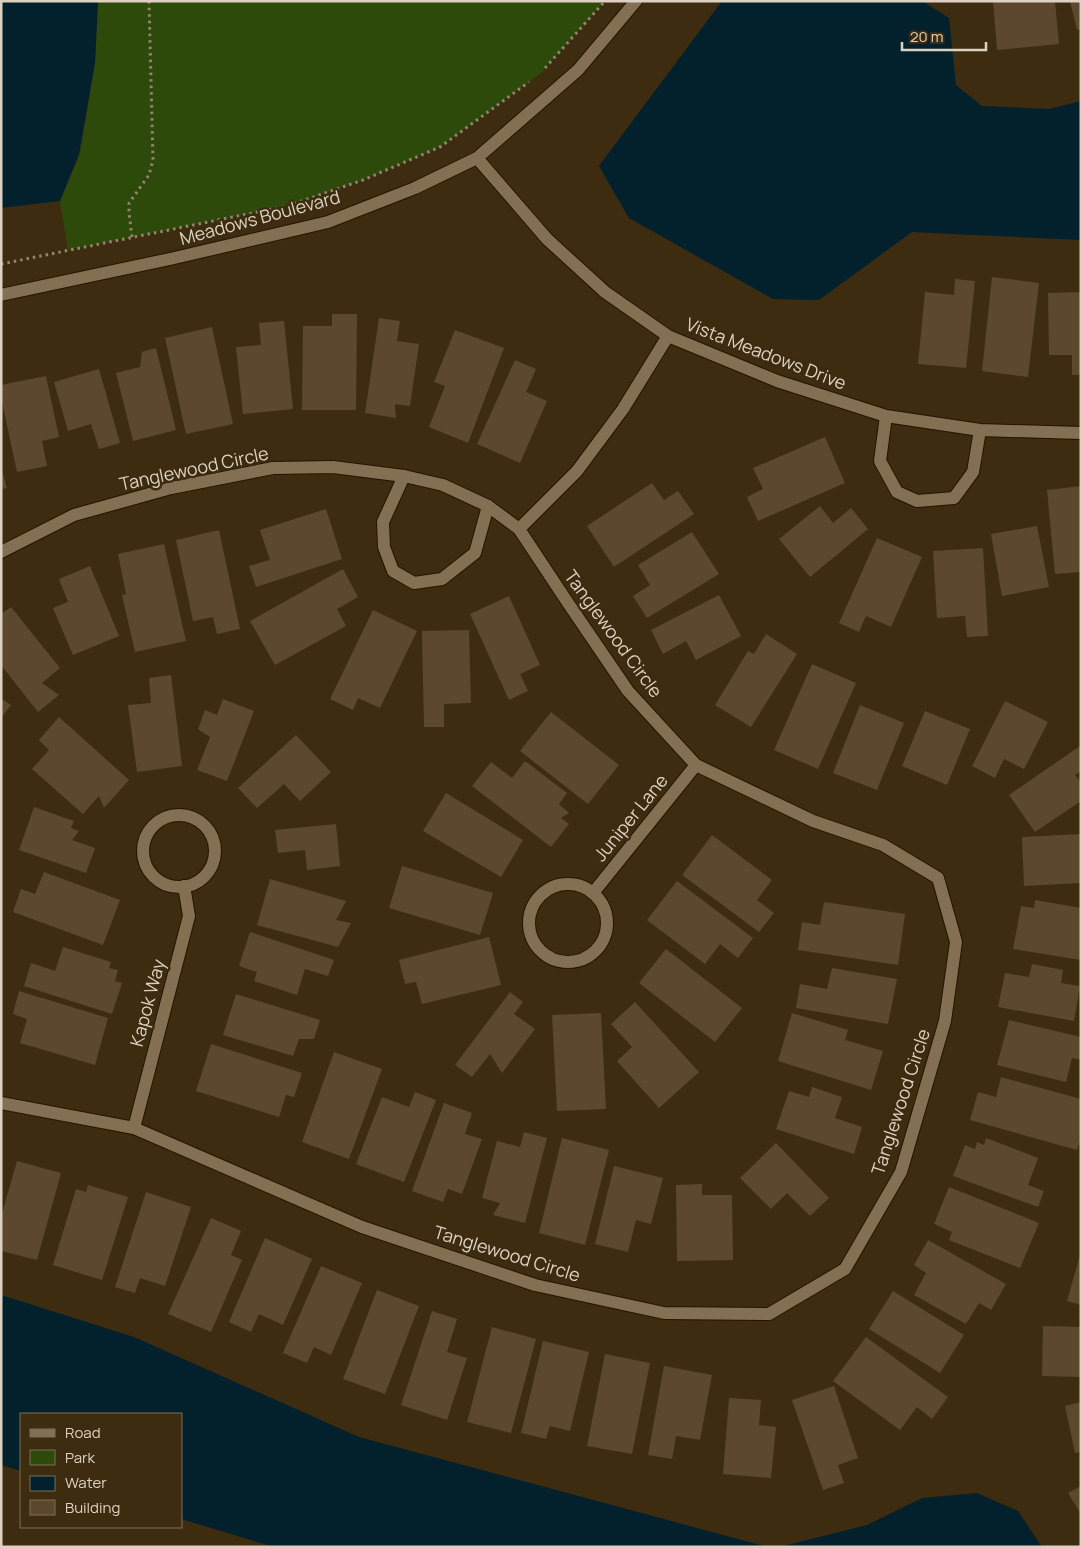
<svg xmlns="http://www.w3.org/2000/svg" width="1082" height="1548" font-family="Manrope,sans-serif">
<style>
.green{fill:#2e4a0a}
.water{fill:#03212c}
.building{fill:#5c492d}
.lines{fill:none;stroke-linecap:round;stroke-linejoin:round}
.service-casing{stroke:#241400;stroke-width:14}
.minor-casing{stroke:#241400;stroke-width:14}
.path{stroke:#938570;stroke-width:3;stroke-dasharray:2.5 4;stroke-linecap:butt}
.service{stroke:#836f52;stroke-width:12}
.minor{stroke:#836f52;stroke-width:12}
.labels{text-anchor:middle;stroke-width:5;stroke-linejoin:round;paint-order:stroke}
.street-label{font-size:18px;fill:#ddd2c2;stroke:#3d2c10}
</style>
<rect width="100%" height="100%" fill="#3d2c10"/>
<!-- green -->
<path class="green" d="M 98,1 L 605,1 L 540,74 L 440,147 L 363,180 L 287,206 L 68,250 L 60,201 L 80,154 L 95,63 Z"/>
<!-- water -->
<path class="water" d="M 1,1 L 98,1 L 95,63 L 79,154 L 60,201 L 1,208 Z
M 722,1 L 922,1 L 949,18 L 956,85 L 982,106 L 1049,109 L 1081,101 L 1081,240 L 912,232 L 819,300 L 773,299 L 629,218 L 599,166 Z
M 1,1295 L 134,1337 L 359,1437 L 768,1547 L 274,1547 L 181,1519 L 181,1414 L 21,1414 L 21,1471 L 1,1465 Z
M 977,1493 L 1018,1511 L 1042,1547 L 779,1547 L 867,1525 L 922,1498 Z"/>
<!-- building -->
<path class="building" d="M 993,1 L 1055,1 L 1059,44 L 997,50 Z
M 1070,1 L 1081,1 L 1081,29 L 1077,30 Z
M 992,277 L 1039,283 L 1028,377 L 982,371 Z
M 955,279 L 975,281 L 966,368 L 918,364 L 925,292 L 954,295 Z
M 1081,292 L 1081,375 L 1072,375 L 1072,355 L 1049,355 L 1048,293 Z
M 332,314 L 357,314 L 356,410 L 302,410 L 303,326 L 332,326 Z
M 379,318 L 400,321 L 397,341 L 419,344 L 410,406 L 395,404 L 396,418 L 365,413 Z
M 284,321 L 293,409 L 243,414 L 236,347 L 261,345 L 259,323 Z
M 212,327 L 233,424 L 186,434 L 165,338 Z
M 455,330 L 504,348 L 468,443 L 429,427 L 445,386 L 434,382 Z
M 156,348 L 176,430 L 133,441 L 116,373 L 140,367 L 142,352 Z
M 515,360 L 536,369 L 526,392 L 547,401 L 520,463 L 477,444 Z
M 99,369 L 120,443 L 99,449 L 91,424 L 68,431 L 54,382 Z
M 46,376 L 59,437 L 42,441 L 47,466 L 17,472 L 1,397 L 1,385 Z
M 825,437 L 845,483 L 758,521 L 747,497 L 763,489 L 753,468 Z
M 1,468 L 7,488 L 1,489 Z
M 652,483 L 664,500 L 678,491 L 694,514 L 614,567 L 587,526 Z
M 1081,486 L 1081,572 L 1055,574 L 1047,490 Z
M 820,506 L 833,523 L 851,508 L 868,529 L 810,577 L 779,539 Z
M 326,509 L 342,559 L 256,587 L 249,566 L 270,560 L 260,530 Z
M 1037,526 L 1049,587 L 1002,596 L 991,534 Z
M 219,530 L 240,629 L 217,634 L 213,617 L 193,621 L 176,540 Z
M 692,532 L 719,574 L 647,618 L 633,596 L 650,585 L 638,565 Z
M 877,538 L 922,557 L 891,627 L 866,616 L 859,632 L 839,623 Z
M 164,544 L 186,641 L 135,652 L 122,595 L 126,594 L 118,554 Z
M 983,548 L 988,636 L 967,637 L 965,616 L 937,618 L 933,551 Z
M 90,566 L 119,636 L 73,655 L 53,608 L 68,602 L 59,579 Z
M 343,569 L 358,597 L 337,609 L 346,626 L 275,665 L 250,621 Z
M 719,595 L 741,636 L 696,660 L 686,641 L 663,654 L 651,630 Z
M 509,596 L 540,665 L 520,674 L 528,691 L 509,700 L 470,614 Z
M 11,607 L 60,668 L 42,683 L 59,695 L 38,712 L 1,665 L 1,614 Z
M 373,610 L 417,631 L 380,708 L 358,698 L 353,710 L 330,699 Z
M 469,630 L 471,703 L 444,704 L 444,727 L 424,727 L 422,631 Z
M 766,634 L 797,654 L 751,727 L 715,705 L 748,651 L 754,654 Z
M 812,664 L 856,683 L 818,769 L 774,750 Z
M 171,675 L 182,766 L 137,772 L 128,705 L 151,703 L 149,678 Z
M 1,698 L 11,705 L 1,718 Z
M 223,699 L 254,711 L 227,781 L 197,770 L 210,737 L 198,729 L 205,710 L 217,715 Z
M 1005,701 L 1048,722 L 1024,769 L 1004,759 L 995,778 L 972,766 Z
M 860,705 L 904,723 L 877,790 L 833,773 Z
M 925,711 L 970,729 L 947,785 L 902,766 Z
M 551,712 L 619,765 L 588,804 L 520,751 Z
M 59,717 L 129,780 L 104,808 L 99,796 L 83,814 L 32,769 L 49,750 L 39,740 Z
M 296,735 L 331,772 L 300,801 L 284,784 L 257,808 L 238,788 Z
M 1080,746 L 1081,771 L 1075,775 L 1081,782 L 1081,801 L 1035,832 L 1009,795 Z
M 525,761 L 567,793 L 559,804 L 569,813 L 561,818 L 569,824 L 551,847 L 472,786 L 491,762 L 512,778 Z
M 446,793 L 523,840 L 501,877 L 423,831 Z
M 34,807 L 74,821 L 71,828 L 79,831 L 72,840 L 95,848 L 86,873 L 19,850 Z
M 336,824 L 340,866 L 307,870 L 305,850 L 278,853 L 275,830 Z
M 1081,834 L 1081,883 L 1024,886 L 1022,837 Z
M 712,835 L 772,880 L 757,900 L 774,913 L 759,932 L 682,875 Z
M 402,866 L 493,893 L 480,935 L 389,908 Z
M 44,872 L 120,900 L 103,945 L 13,912 L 21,889 L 35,894 Z
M 270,879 L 346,901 L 336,920 L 351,923 L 338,947 L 257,925 Z
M 677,881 L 753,938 L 738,958 L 720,944 L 705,964 L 647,920 Z
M 1035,900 L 1081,908 L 1081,960 L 1013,949 L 1021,906 L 1034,908 Z
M 824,902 L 905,914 L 898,965 L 798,950 L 802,922 L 820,925 Z
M 250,932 L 334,960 L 328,976 L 305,969 L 297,995 L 254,981 L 257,972 L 239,966 Z
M 489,937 L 501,985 L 422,1004 L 416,982 L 405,984 L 399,960 Z
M 63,947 L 111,962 L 109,968 L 118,970 L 115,981 L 122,983 L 112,1014 L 24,986 L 31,963 L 55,971 Z
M 666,949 L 742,1008 L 715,1042 L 639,983 Z
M 1032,964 L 1063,970 L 1061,983 L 1080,986 L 1074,1021 L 998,1007 L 1005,973 L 1029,977 Z
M 832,968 L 897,979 L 888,1024 L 796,1008 L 800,984 L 827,989 Z
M 19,991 L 108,1018 L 95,1065 L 20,1043 L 27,1019 L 13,1014 Z
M 510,992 L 523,1002 L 514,1014 L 535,1029 L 502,1073 L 490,1054 L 472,1077 L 455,1065 Z
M 236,994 L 320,1020 L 314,1039 L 299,1039 L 293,1056 L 223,1035 Z
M 635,1002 L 699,1072 L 659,1108 L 617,1061 L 632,1047 L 611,1024 Z
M 601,1013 L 606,1109 L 557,1111 L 552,1015 Z
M 792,1013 L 848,1030 L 845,1040 L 883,1051 L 871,1090 L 778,1061 Z
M 1009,1020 L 1081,1037 L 1081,1060 L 1072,1058 L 1066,1082 L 997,1065 Z
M 211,1044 L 302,1073 L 294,1097 L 286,1095 L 279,1117 L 196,1091 Z
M 334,1052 L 382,1069 L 349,1159 L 302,1142 Z
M 1001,1077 L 1081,1099 L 1081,1138 L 1077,1150 L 970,1120 L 978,1092 L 996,1097 Z
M 812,1087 L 842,1097 L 835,1118 L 862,1127 L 854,1154 L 776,1129 L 789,1091 L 809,1097 Z
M 415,1092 L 436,1100 L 404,1182 L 356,1164 L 382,1097 L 409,1107 Z
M 444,1103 L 472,1113 L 465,1134 L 482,1139 L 462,1194 L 448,1189 L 443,1202 L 412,1191 Z
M 524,1132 L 547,1138 L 525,1223 L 493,1215 L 500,1203 L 482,1198 L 497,1141 L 520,1147 Z
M 562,1138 L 609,1150 L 585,1245 L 539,1233 Z
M 986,1138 L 1038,1158 L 1028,1185 L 1044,1191 L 1038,1207 L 953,1176 L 965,1145 L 975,1149 L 977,1142 L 984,1145 Z
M 776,1143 L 829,1198 L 810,1216 L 787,1193 L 771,1209 L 740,1178 Z
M 17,1161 L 61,1173 L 37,1260 L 1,1251 L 1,1217 Z
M 614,1166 L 663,1178 L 651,1224 L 636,1220 L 628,1252 L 595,1244 Z
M 702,1184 L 702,1195 L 732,1195 L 733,1260 L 677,1261 L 676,1185 Z
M 88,1185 L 128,1197 L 102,1280 L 53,1265 L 76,1189 L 86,1192 Z
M 949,1187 L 1039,1223 L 1020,1268 L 949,1240 L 952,1232 L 934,1224 Z
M 146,1192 L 191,1207 L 165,1286 L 140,1278 L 135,1293 L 115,1287 Z
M 211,1218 L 241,1231 L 231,1255 L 242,1260 L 211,1332 L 168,1314 Z
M 265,1238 L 312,1259 L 283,1325 L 259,1314 L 251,1332 L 229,1322 Z
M 928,1240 L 1006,1284 L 991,1310 L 979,1303 L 966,1324 L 914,1295 L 926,1273 L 914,1265 Z
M 1080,1255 L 1081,1255 L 1081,1305 L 1067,1301 Z
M 321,1266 L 362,1283 L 331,1355 L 314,1347 L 307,1363 L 283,1353 Z
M 377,1290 L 419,1306 L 385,1394 L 343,1379 Z
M 893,1291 L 964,1335 L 940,1373 L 869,1329 Z
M 432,1311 L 457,1319 L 447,1352 L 467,1358 L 447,1420 L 401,1405 Z
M 1043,1326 L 1081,1327 L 1081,1377 L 1042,1376 Z
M 492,1327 L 536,1339 L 511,1433 L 467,1422 Z
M 866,1337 L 948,1397 L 932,1419 L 917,1407 L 900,1430 L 833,1381 Z
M 543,1341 L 589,1352 L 570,1431 L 550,1426 L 546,1439 L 521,1433 Z
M 605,1354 L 650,1363 L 632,1454 L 587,1446 Z
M 664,1366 L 712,1375 L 700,1440 L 676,1436 L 672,1459 L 648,1455 Z
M 834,1386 L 858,1458 L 838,1465 L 844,1483 L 823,1490 L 792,1400 Z
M 729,1398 L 761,1400 L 759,1425 L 776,1427 L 771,1478 L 723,1474 Z
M 1081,1402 L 1081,1452 L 1075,1453 L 1065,1406 Z
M 1081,1486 L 1081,1514 L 1068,1493 Z"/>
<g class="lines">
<defs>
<path id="service" d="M 404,476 L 383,522 L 384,547 L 393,571 L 414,583 L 442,579 L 475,553 L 488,506"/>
<path id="minor" d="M 477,158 L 547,239 L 605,292 L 668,336 L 777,381 L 886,416 L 980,430 L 1081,433
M 1,295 L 170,259 L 328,222 L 415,188 L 477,158 L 578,70 L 636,1
M 886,416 L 880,461 L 897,492 L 917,501 L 954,498 L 973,472 L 980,430
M 519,529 L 577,471 L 623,409 L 668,336
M 1,552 L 74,515 L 171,488 L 273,468 L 333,467 L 404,476 L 443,485 L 488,506 L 519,529 L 568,603 L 628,691 L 696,765 L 813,821 L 883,845 L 938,878 L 956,942 L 945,1021 L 901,1172 L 845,1269 L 769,1314 L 664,1313 L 535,1285 L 362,1227 L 134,1128 L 1,1103
M143 851a36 36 0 1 1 72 0a36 36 0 1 1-72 0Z
M529 923a39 39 0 1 1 78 0a39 39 0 1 1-78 0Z
M 593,893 L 696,765
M 134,1128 L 189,916 L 184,886"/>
</defs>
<!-- service casing -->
<use href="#service" class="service-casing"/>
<!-- minor casing -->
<use href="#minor" class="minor-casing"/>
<!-- path -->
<path class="path" d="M 545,68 L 605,1
M 132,237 L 129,213 L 129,203 L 149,175 L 153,160 L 149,1
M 1,264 L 287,206 L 363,180 L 440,147 L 529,82"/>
<!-- service -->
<use href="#service" class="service"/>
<!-- minor -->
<use href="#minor" class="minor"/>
</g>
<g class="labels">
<!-- street labels -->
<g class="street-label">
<text transform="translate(260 218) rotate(-15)" y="6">Meadows Boulevard</text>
<text transform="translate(766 354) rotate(21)" y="6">Vista Meadows Drive</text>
<text transform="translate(194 469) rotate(-12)" y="6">Tanglewood Circle</text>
<text transform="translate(613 634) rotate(54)" y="6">Tanglewood Circle</text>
<text transform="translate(631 818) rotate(-51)" y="6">Juniper Lane</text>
<text transform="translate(148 1003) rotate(-75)" y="6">Kapok Way</text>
<text transform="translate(901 1102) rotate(-72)" y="6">Tanglewood Circle</text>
<text transform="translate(507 1254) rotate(17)" y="6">Tanglewood Circle</text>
</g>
</g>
<!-- border -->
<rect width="1082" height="1548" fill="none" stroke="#ddd2c2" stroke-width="5"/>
<!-- legend -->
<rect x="20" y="1413" width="162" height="115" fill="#3d2c10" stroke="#7d6e57"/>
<rect x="30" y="1429" width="25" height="8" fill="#836f52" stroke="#7d6e57"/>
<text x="65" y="1438" font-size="15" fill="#ddd2c2">Road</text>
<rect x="30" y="1450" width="25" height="15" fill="#2e4a0a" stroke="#7d6e57"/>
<text x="65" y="1463" font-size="15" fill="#ddd2c2">Park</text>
<rect x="30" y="1476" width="25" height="15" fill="#03212c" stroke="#7d6e57"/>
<text x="65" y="1488" font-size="15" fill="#ddd2c2">Water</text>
<rect x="30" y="1500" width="25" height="15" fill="#5c492d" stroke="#7d6e57"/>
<text x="65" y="1513" font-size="15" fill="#ddd2c2">Building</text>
<!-- scale -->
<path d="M902 42v8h84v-8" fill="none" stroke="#ddd2c2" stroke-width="2.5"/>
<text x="910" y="42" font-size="15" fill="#ddd2c2" stroke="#3d2c10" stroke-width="4" paint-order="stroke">20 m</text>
</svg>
